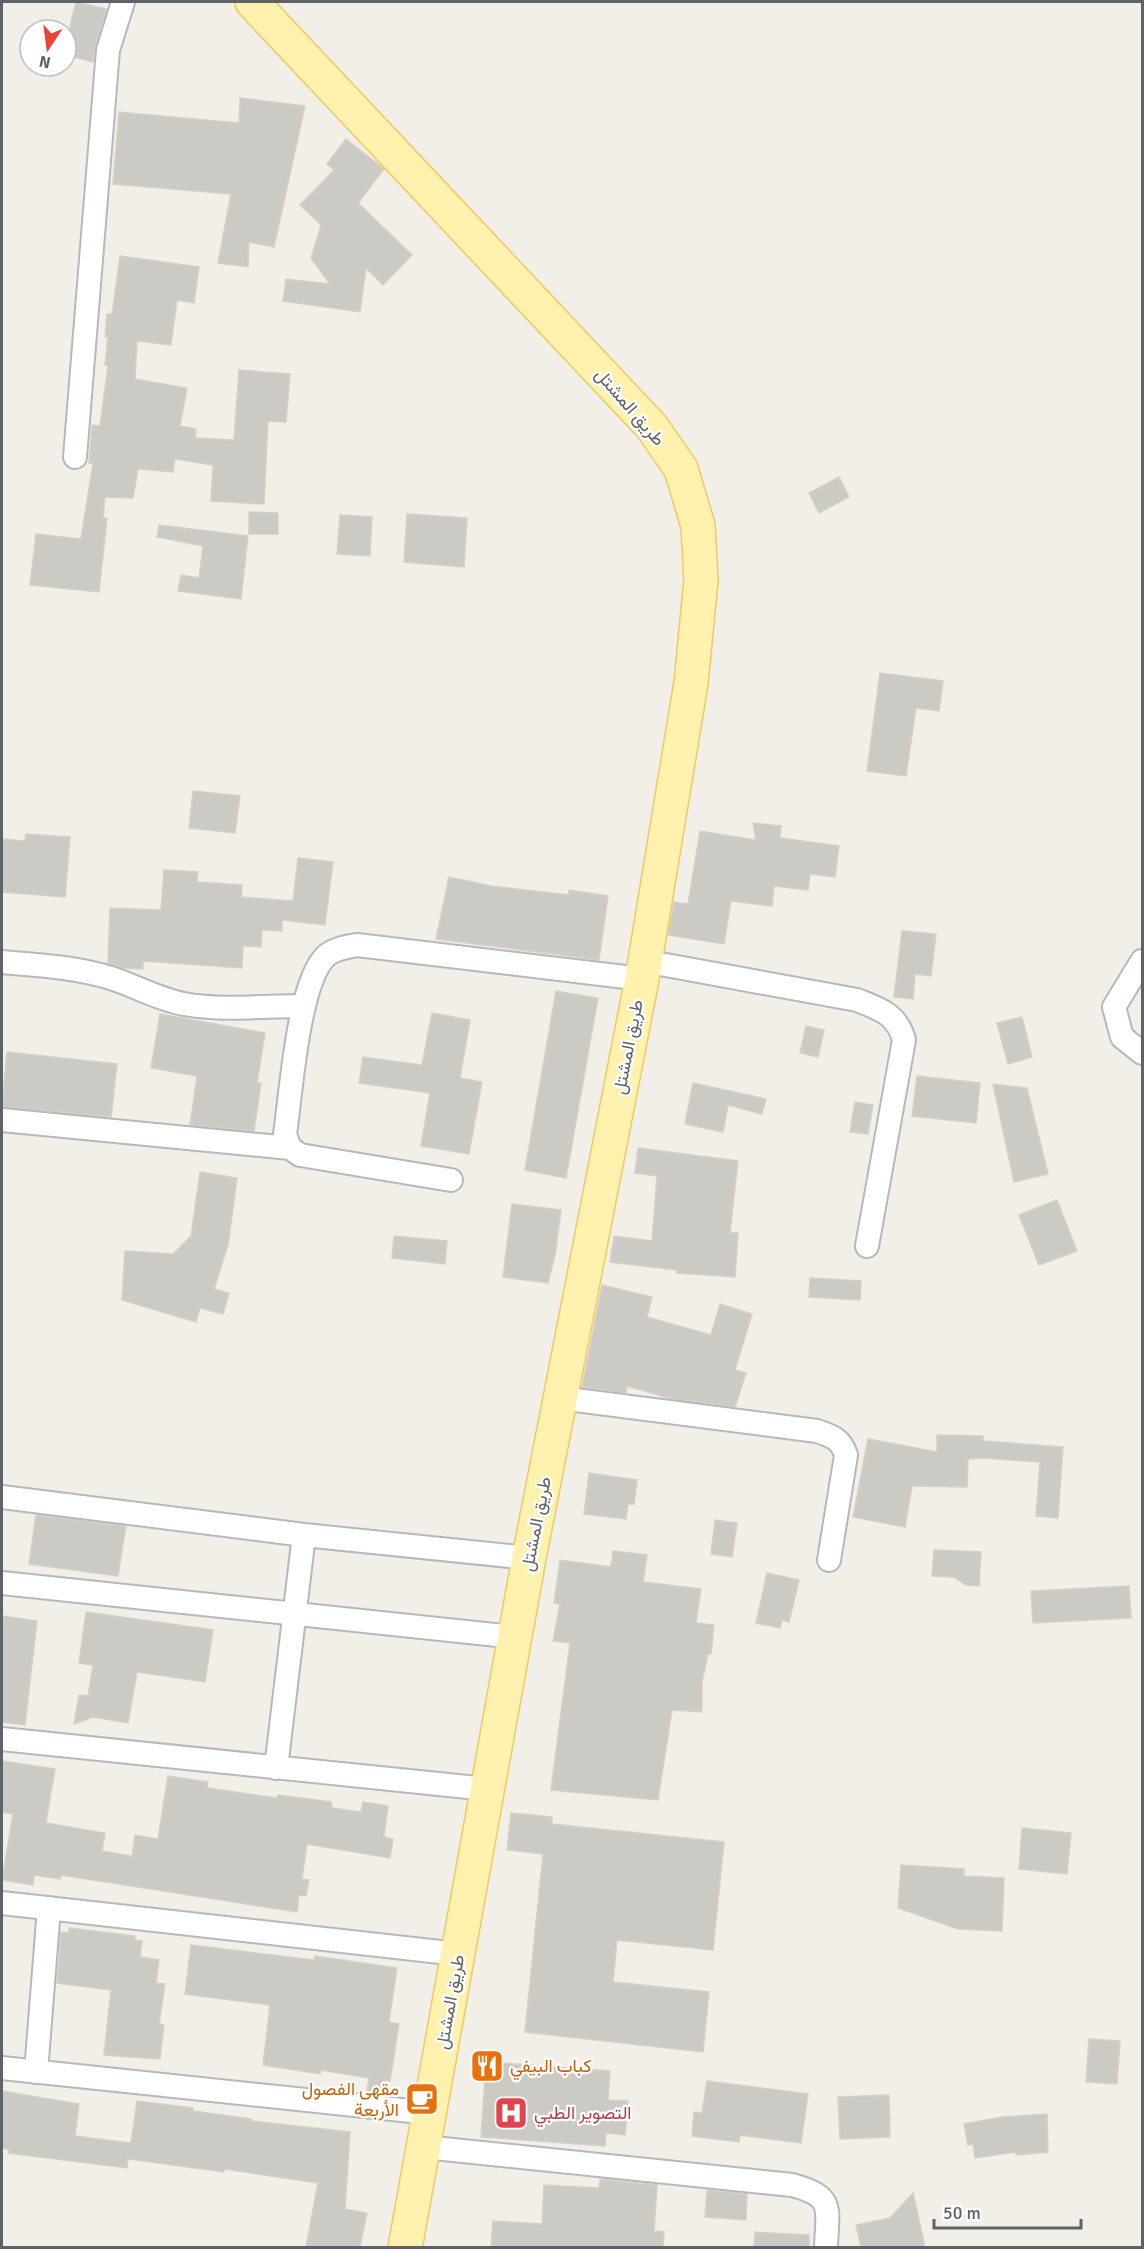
<svg xmlns="http://www.w3.org/2000/svg" width="1144" height="2249" font-family="Signika,Vazirmatn,sans-serif">
<style>
.building{fill:#cccac5;stroke:#d6d1c6;stroke-width:1.5}
.lines{fill:none;stroke-linecap:round;stroke-linejoin:round}
.minor-casing{stroke:#b5b8bc;stroke-width:26}
.primary-casing{stroke:#f2c960;stroke-width:36}
.minor{stroke:#fff;stroke-width:22}
.primary{stroke:#fff2af;stroke-width:33}
.labels{text-anchor:middle;stroke-width:4.5;stroke-linejoin:round;paint-order:stroke}
.street-label{font-size:18px;fill:#5f6368;stroke:#fff}
.food-label{font-size:18px;fill:#c56008;stroke:#fff;text-anchor:start}
.health-label{font-size:18px;fill:#be3a42;stroke:#fff;text-anchor:start}
</style>
<rect width="100%" height="100%" fill="#f1efe8"/>
<!-- building -->
<path class="building" d="M 76,2 L 107,9 L 95,46 L 93,62 L 66,55 L 66,43 Z
M 240,98 L 305,106 L 274,247 L 249,242 L 248,267 L 218,263 L 231,194 L 113,184 L 119,112 L 239,123 Z
M 346,139 L 384,169 L 358,203 L 412,255 L 383,285 L 366,268 L 360,312 L 283,301 L 286,279 L 330,284 L 311,258 L 321,225 L 300,205 L 334,170 L 327,164 Z
M 120,256 L 199,267 L 194,303 L 177,300 L 171,345 L 137,341 L 135,379 L 187,388 L 180,426 L 196,429 L 195,438 L 234,440 L 239,370 L 290,374 L 286,422 L 268,421 L 264,504 L 211,501 L 213,465 L 175,459 L 173,472 L 138,469 L 133,498 L 105,497 L 103,518 L 107,518 L 99,592 L 30,585 L 36,534 L 81,539 L 93,463 L 89,463 L 92,425 L 100,426 L 108,366 L 105,365 L 108,337 L 105,337 L 107,314 L 112,314 Z
M 839,477 L 849,497 L 819,513 L 809,493 Z
M 249,512 L 278,513 L 278,534 L 249,534 Z
M 407,514 L 467,518 L 464,567 L 404,562 Z
M 340,515 L 372,517 L 370,556 L 337,554 Z
M 159,525 L 248,536 L 241,599 L 178,591 L 181,575 L 199,578 L 203,546 L 157,537 Z
M 880,673 L 943,681 L 939,711 L 916,708 L 906,776 L 867,771 Z
M 193,791 L 240,796 L 235,833 L 189,828 Z
M 753,823 L 781,826 L 780,838 L 839,846 L 835,877 L 810,874 L 808,890 L 774,886 L 772,906 L 731,901 L 724,944 L 668,935 L 674,902 L 688,904 L 700,831 L 756,840 Z
M 26,834 L 70,837 L 65,897 L 2,892 L 2,839 L 25,841 Z
M 298,858 L 333,862 L 325,925 L 282,920 L 282,931 L 262,930 L 261,947 L 243,946 L 242,968 L 143,961 L 143,969 L 124,968 L 108,963 L 110,908 L 161,910 L 164,870 L 198,872 L 197,882 L 242,885 L 241,897 L 293,901 Z
M 449,877 L 491,886 L 569,895 L 569,890 L 608,896 L 599,960 L 436,939 Z
M 902,931 L 936,934 L 931,976 L 915,974 L 913,999 L 894,997 Z
M 556,991 L 598,998 L 566,1178 L 525,1170 Z
M 432,1013 L 470,1020 L 460,1078 L 482,1082 L 469,1154 L 421,1146 L 430,1093 L 359,1083 L 363,1057 L 422,1065 Z
M 160,1014 L 265,1033 L 257,1083 L 261,1083 L 254,1131 L 190,1125 L 197,1076 L 151,1068 Z
M 1022,1017 L 1032,1057 L 1008,1064 L 997,1023 Z
M 806,1026 L 824,1030 L 818,1057 L 800,1053 Z
M 7,1052 L 117,1064 L 111,1117 L 2,1107 Z
M 917,1076 L 980,1083 L 976,1123 L 912,1116 Z
M 693,1083 L 766,1099 L 762,1114 L 728,1105 L 723,1132 L 685,1124 Z
M 993,1084 L 1027,1088 L 1048,1174 L 1014,1182 Z
M 855,1102 L 873,1105 L 868,1134 L 850,1132 Z
M 638,1148 L 738,1161 L 730,1233 L 738,1233 L 735,1277 L 677,1273 L 677,1270 L 610,1262 L 614,1236 L 652,1241 L 657,1176 L 635,1173 Z
M 200,1172 L 237,1178 L 228,1245 L 214,1289 L 229,1293 L 223,1314 L 200,1308 L 196,1322 L 122,1300 L 125,1251 L 173,1254 L 191,1236 Z
M 1057,1200 L 1077,1251 L 1039,1265 L 1019,1215 Z
M 512,1204 L 561,1210 L 555,1255 L 548,1283 L 503,1277 Z
M 394,1236 L 447,1241 L 445,1264 L 392,1258 Z
M 810,1278 L 861,1281 L 860,1300 L 809,1297 Z
M 602,1285 L 652,1297 L 647,1317 L 711,1335 L 720,1304 L 752,1314 L 735,1370 L 746,1373 L 735,1407 L 672,1399 L 627,1386 L 626,1393 L 582,1387 Z
M 937,1435 L 983,1436 L 983,1441 L 1063,1447 L 1058,1518 L 1036,1516 L 1040,1462 L 983,1458 L 968,1459 L 967,1487 L 912,1486 L 905,1527 L 853,1517 L 868,1439 L 937,1452 Z
M 589,1473 L 637,1480 L 634,1504 L 628,1504 L 626,1519 L 584,1514 Z
M 36,1515 L 126,1526 L 118,1576 L 29,1564 Z
M 715,1520 L 737,1523 L 732,1557 L 711,1554 Z
M 934,1550 L 981,1552 L 979,1586 L 966,1585 L 954,1577 L 932,1576 Z
M 613,1551 L 647,1555 L 643,1582 L 701,1589 L 696,1623 L 714,1625 L 711,1654 L 708,1654 L 702,1682 L 702,1712 L 672,1710 L 658,1800 L 551,1790 L 570,1643 L 553,1641 L 560,1604 L 554,1603 L 560,1560 L 611,1567 Z
M 767,1573 L 799,1580 L 789,1622 L 782,1620 L 780,1628 L 756,1623 Z
M 1129,1586 L 1131,1618 L 1033,1623 L 1031,1591 Z
M 86,1612 L 213,1630 L 205,1682 L 137,1672 L 128,1723 L 93,1717 L 74,1724 L 79,1695 L 88,1696 L 93,1665 L 79,1663 Z
M 2,1616 L 37,1621 L 25,1725 L 2,1722 Z
M 2,1761 L 55,1769 L 46,1823 L 105,1833 L 102,1851 L 132,1856 L 135,1835 L 158,1839 L 168,1776 L 208,1782 L 207,1788 L 277,1798 L 278,1795 L 331,1802 L 332,1808 L 361,1812 L 363,1802 L 388,1806 L 384,1837 L 393,1839 L 390,1858 L 307,1844 L 302,1879 L 309,1880 L 306,1896 L 299,1895 L 297,1912 L 61,1875 L 60,1879 L 34,1875 L 33,1885 L 2,1880 L 13,1814 L 2,1812 Z
M 511,1813 L 552,1817 L 552,1824 L 724,1842 L 713,1950 L 617,1940 L 613,1982 L 709,1992 L 703,2052 L 525,2032 L 543,1854 L 507,1850 Z
M 1022,1828 L 1071,1833 L 1067,1874 L 1019,1869 Z
M 901,1865 L 964,1869 L 964,1876 L 1004,1878 L 1002,1931 L 958,1929 L 898,1908 Z
M 69,1928 L 135,1936 L 135,1940 L 142,1941 L 140,1957 L 159,1960 L 156,1983 L 165,1984 L 159,2024 L 164,2025 L 160,2059 L 104,2055 L 111,1990 L 57,1983 L 61,1932 L 69,1933 Z
M 191,1945 L 314,1960 L 315,1956 L 397,1968 L 389,2022 L 399,2024 L 390,2081 L 386,2081 L 384,2095 L 367,2092 L 369,2078 L 321,2070 L 320,2074 L 263,2065 L 270,2005 L 185,1994 Z
M 1089,2039 L 1120,2041 L 1117,2084 L 1086,2082 Z
M 486,2062 L 610,2071 L 608,2100 L 628,2101 L 625,2135 L 606,2133 L 605,2146 L 481,2137 Z
M 707,2081 L 808,2094 L 801,2143 L 740,2135 L 739,2142 L 692,2136 L 694,2112 L 702,2113 Z
M 2,2091 L 79,2104 L 75,2136 L 131,2143 L 137,2101 L 193,2108 L 193,2111 L 251,2119 L 251,2121 L 350,2132 L 345,2209 L 367,2213 L 360,2247 L 306,2247 L 318,2183 L 224,2169 L 224,2172 L 128,2159 L 127,2168 L 8,2153 L 9,2149 L 2,2148 Z
M 889,2095 L 890,2137 L 840,2139 L 838,2097 Z
M 1047,2114 L 1048,2152 L 1016,2155 L 1016,2152 L 975,2158 L 973,2144 L 968,2145 L 964,2124 L 1002,2117 Z
M 600,2179 L 657,2185 L 654,2231 L 664,2232 L 663,2247 L 491,2247 L 493,2221 L 542,2224 L 544,2185 L 599,2188 Z
M 707,2190 L 747,2194 L 746,2220 L 705,2217 Z
M 913,2193 L 925,2247 L 861,2247 L 856,2225 L 890,2218 Z
M 755,2232 L 809,2235 L 809,2247 L 754,2247 Z"/>
<g class="lines">
<defs>
<path id="minor" d="M 75,457 L 108,50 L 123,2
M 644,961 L 857,1000 C 880,1009 897,1014 904,1040 L 867,1246
M 1142,961 L 1114,1007 L 1122,1037 L 1142,1053
M 2,962 C 38,965 75,967 111,978 C 136,986 157,999 184,1004 C 223,1011 264,1006 303,1006
M 2,1120 L 290,1148
M 451,1180 L 300,1155 L 290,1148 L 285,1134 C 291,1094 298,980 327,955 C 336,948 347,947 357,945 L 642,979
M 560,1398 L 817,1431 C 832,1436 841,1439 846,1455 L 829,1560
M 2,1497 L 304,1535 L 529,1558
M 2,1583 L 515,1637
M 2,1739 L 487,1789
M 276,1768 L 304,1535
M 2,1903 L 458,1954
M 2,2068 L 430,2113
M 36,2072 L 49,1908
M 424,2147 L 792,2185 C 836,2197 827,2208 826,2248"/>
<path id="primary" d="M 252,2 L 652,427 L 681,469 L 698,526 L 701,580 L 691,683 L 642,979 L 529,1558 L 405,2248"/>
</defs>
<!-- minor casing -->
<use href="#minor" class="minor-casing"/>
<!-- primary casing -->
<use href="#primary" class="primary-casing"/>
<!-- minor -->
<use href="#minor" class="minor"/>
<!-- primary -->
<use href="#primary" class="primary"/>
</g>
<!-- icons -->
<defs>
<symbol id="restaurant-square" viewBox="-11 -11 22 22"><rect x="-9" y="-9" width="18" height="18" rx="4" fill="#e8710a" stroke="#fff"/><path d="M-5-6h1v4h1v-4h1v4h1v-4h1v5L-1.5 .5V6h-2V.5L-5-1ZM5-6V6H3V1.5H1.5Q1.5-4 5-6Z" fill="#fff"/></symbol>
<symbol id="cafe-square" viewBox="-11 -11 22 22"><rect x="-9" y="-9" width="18" height="18" rx="4" fill="#e8710a" stroke="#fff"/><path d="M-5.5-4.5H6V0H3Q3 3.5 0 3.5H-2.5Q-5.5 3.5-5.5 0ZM3-3.2v2h1.7v-2ZM-6 4.5H4V6H-6Z" fill="#fff"/></symbol>
<symbol id="hospital-square" viewBox="-11 -11 22 22"><rect x="-9" y="-9" width="18" height="18" rx="4" fill="#e0444e" stroke="#fff"/><path d="M-5-5h3v3.5h4V-5h3V5h-3V1.5h-4V5h-3Z" fill="#fff"/></symbol>
</defs>
<g fill-rule="evenodd">
<use href="#restaurant-square" x="468" y="2047" width="38" height="38"/>
<use href="#cafe-square" x="403" y="2080" width="38" height="38"/>
<use href="#hospital-square" x="492" y="2094" width="38" height="38"/>
</g>
<g class="labels">
<!-- street labels -->
<g class="street-label">
<text transform="translate(630 407) rotate(49)" y="6">طريق المشتل</text>
<text transform="translate(628 1047) rotate(-79)" y="6">طريق المشتل</text>
<text transform="translate(536 1524) rotate(-79)" y="6">طريق المشتل</text>
<text transform="translate(450 2002) rotate(-80)" y="6">طريق المشتل</text>
</g>
<!-- food labels -->
<g class="food-label">
<text x="510" y="2072">كباب البيفي</text>
<text x="399" y="2095" text-anchor="end">مقهى الفصول<tspan x="399" dy="21">الأربعة</tspan></text>
</g>
<!-- health labels -->
<g class="health-label">
<text x="534" y="2119">التصوير الطبي</text>
</g>
</g>
<!-- border -->
<rect width="1144" height="2249" fill="none" stroke="#5f6368" stroke-width="6"/>
<!-- north arrow -->
<g transform="translate(48 48) rotate(193)"><circle r="28" fill="#ffffff" stroke="#bfc1c3" stroke-width="1.5"/>
<path d="M0-4.5L10 22L0 15L-10 22Z" fill="#ea4335"/>
<text y="-9" font-size="16" font-weight="bold" text-anchor="middle" fill="#5f6368">N</text>
</g>
<!-- scale -->
<path d="M934 2219v9h147v-9" fill="none" stroke="#5f6368" stroke-width="3"/>
<text x="943" y="2219" font-size="18" fill="#5f6368" stroke="#ffffff" stroke-width="4.5" paint-order="stroke">50 m</text>
</svg>
